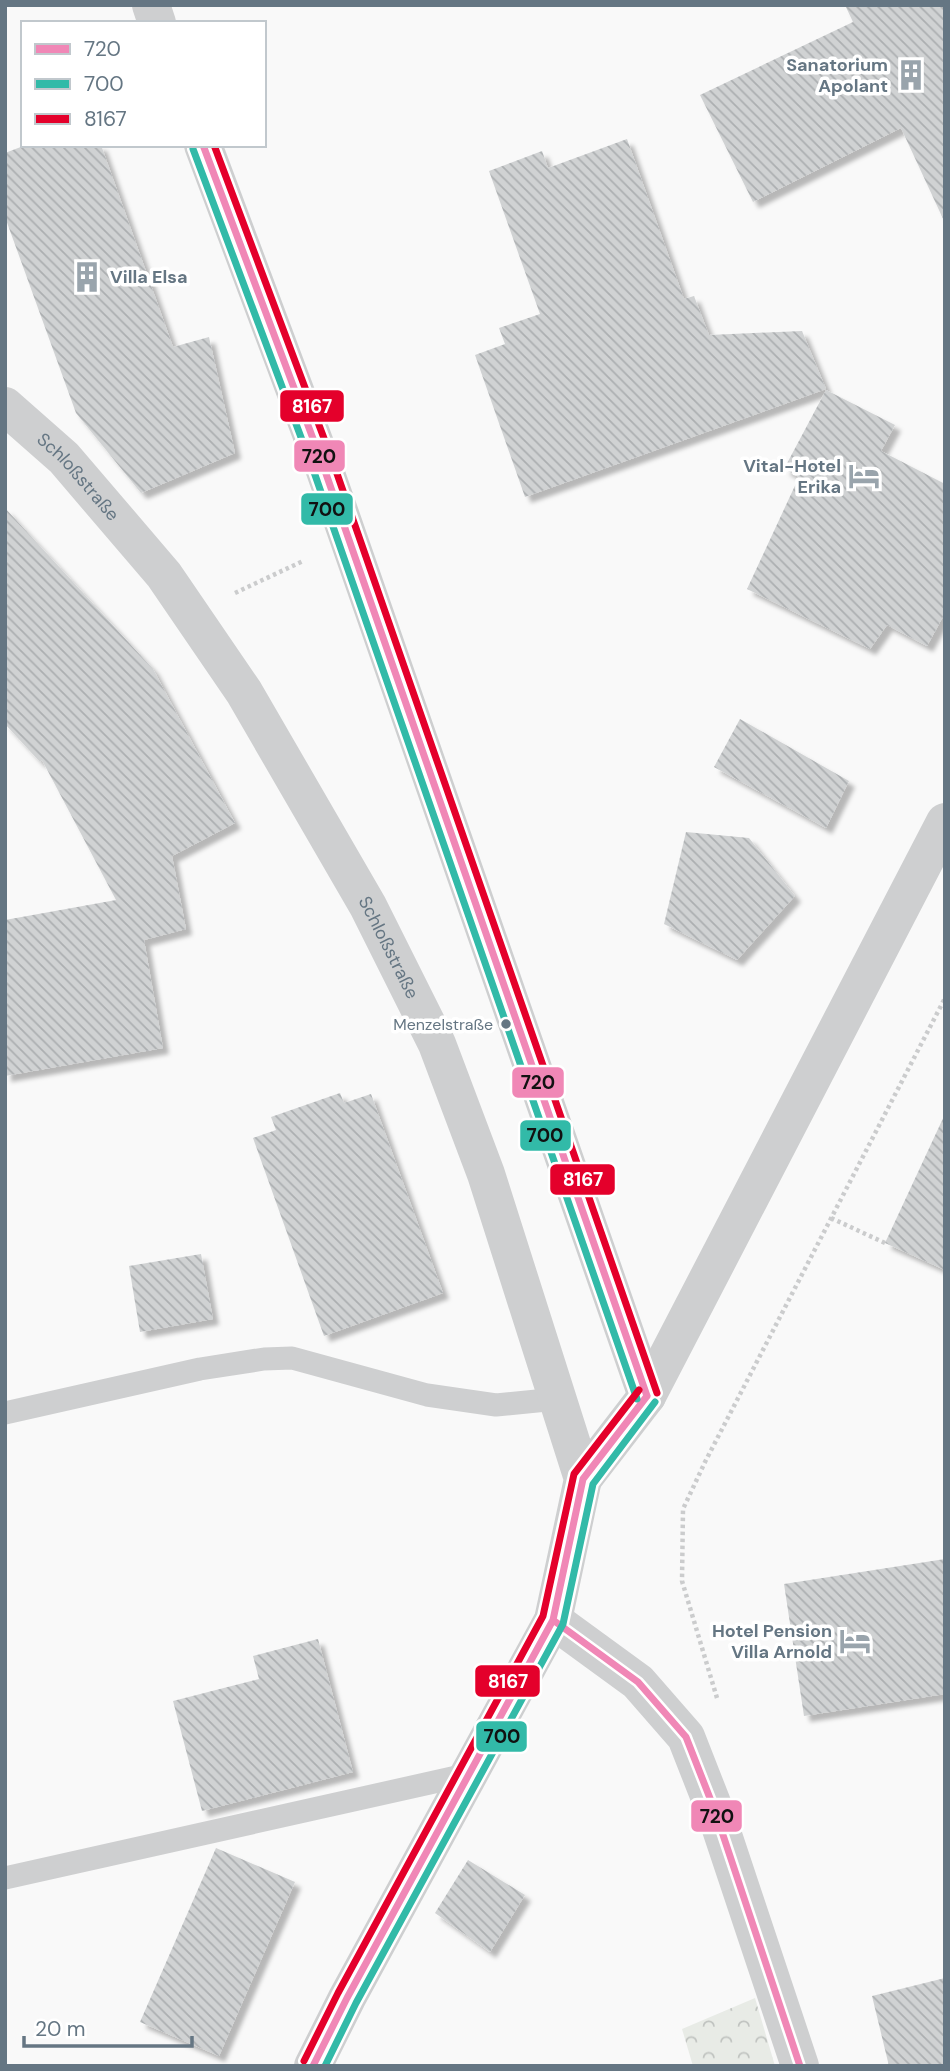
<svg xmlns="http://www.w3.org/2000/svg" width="950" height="2071" font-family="'DM Sans',sans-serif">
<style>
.forest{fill:url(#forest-crowns)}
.building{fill:url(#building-back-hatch);filter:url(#shadow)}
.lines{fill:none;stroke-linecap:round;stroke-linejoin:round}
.path{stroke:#cbcccd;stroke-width:4.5;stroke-dasharray:3.5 3.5;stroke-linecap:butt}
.lane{stroke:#cecfd0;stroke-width:23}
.street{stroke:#cecfd0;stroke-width:38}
.bus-1-casing{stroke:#fff;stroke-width:12}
.bus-2-casing{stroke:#fff;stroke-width:12}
.bus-3-casing{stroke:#fff;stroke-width:12}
.bus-1{stroke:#f087b6;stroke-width:7}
.bus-2{stroke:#32baa8;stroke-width:7}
.bus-3{stroke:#e4002b;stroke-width:7}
.bus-dot{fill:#657683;stroke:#fff;stroke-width:2.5}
.labels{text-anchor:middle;stroke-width:7;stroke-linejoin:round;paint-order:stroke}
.bus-label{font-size:16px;fill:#657683;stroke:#fff;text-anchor:end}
.poi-label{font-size:18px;font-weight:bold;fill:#657683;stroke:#fff;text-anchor:end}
.street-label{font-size:18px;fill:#657683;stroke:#fff}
.line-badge{stroke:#fff;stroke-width:2.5}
.badge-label{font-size:19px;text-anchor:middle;font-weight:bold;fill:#fff}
.pale-badge-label{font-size:19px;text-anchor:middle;font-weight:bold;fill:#111}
</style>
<defs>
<pattern id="forest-crowns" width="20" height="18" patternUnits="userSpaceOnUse" patternTransform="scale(1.75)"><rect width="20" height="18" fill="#e8ebe6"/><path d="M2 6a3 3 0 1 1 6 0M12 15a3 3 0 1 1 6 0" fill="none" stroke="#c0c3c0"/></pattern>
<pattern id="building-back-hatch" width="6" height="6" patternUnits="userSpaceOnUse" patternTransform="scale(1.75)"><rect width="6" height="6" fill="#d0d2d3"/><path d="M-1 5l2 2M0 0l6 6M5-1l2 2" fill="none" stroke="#acafb1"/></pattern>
<filter id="shadow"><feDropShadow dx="6" dy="6" stdDeviation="2" flood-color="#0004"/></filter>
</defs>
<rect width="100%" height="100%" fill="#f9f9f9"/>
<!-- forest -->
<path class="forest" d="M 755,1998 L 775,2066 L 693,2066 L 682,2029 Z"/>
<!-- building -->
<path class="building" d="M 845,5 L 945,5 L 945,223 L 901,128 L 753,202 L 700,95 L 853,22 Z
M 627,139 L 684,299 L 694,296 L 709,335 L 802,331 L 826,389 L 525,497 L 475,355 L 505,344 L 499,328 L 540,314 L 489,171 L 542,151 L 548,168 Z
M 26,145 L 101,145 L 173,347 L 209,337 L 235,453 L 141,493 L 76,413 L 5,217 L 5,153 Z
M 826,390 L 895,425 L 881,451 L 945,484 L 945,613 L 927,646 L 887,625 L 870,649 L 747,589 L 799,477 L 784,469 Z
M 5,508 L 153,669 L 235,823 L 172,856 L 186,929 L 144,940 L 163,1048 L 5,1076 L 5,920 L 116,900 L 42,760 L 40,762 L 5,724 Z
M 740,719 L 849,781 L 826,828 L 714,767 Z
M 686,832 L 749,838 L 795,896 L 737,960 L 664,924 Z
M 340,1093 L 344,1103 L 371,1094 L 443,1293 L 324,1336 L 253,1138 L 276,1130 L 271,1117 Z
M 945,1114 L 945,1270 L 885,1243 Z
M 201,1254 L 213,1319 L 140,1332 L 129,1266 Z
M 945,1559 L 945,1694 L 804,1716 L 784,1584 Z
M 318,1639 L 353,1772 L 202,1811 L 173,1701 L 259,1679 L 253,1656 Z
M 216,1848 L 295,1882 L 219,2056 L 140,2022 Z
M 468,1860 L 525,1895 L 490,1952 L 435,1913 Z
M 945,1978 L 945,2066 L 889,2066 L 872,1996 Z"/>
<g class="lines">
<!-- path -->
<path class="path" d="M 235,593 L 303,561
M 831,1218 L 885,1243
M 717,1698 L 682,1581 L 683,1509 L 705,1462 L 945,998"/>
<!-- lane -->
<path class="lane" d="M 5,1413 L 200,1369 L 264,1359 L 292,1358 L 427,1395 L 496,1405 L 557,1399
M 5,1878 L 470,1774"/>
<!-- street -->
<g class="street">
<path d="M 151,5 L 157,23"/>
<path d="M 203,145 L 324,468 L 647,1396"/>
<path id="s1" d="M 5,406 L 64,458 L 164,575 L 244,692 L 368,906 L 437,1044 L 486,1174 L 583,1479 L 553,1620 L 347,1998 L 313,2066"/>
<path d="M 583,1479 L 647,1396 L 945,822"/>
<path d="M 553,1620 L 638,1682 L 686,1737 L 715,1811 L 800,2066"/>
</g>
<defs>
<path id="bus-1" d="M 203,145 L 324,468 L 647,1396
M 553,1620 L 638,1682 L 686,1737 L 715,1811 L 800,2066
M 313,2066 L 347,1998 L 553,1620 L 583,1479 L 647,1396"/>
<path id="bus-2" d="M 193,149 L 314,472 L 637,1399
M 325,2066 L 356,2003 L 563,1624 L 593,1484 L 655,1402"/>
<path id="bus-3" d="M 214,145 L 334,465 L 657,1393
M 304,2061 L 338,1993 L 543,1616 L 574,1474 L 639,1390"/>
</defs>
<!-- bus-1 casing -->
<use href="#bus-1" class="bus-1-casing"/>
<!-- bus-2 casing -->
<use href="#bus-2" class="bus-2-casing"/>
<!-- bus-3 casing -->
<use href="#bus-3" class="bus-3-casing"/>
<!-- bus-1 -->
<use href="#bus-1" class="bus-1"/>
<!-- bus-2 -->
<use href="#bus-2" class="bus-2"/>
<!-- bus-3 -->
<use href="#bus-3" class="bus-3"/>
</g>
<!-- icons -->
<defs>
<symbol id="building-bare" viewBox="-9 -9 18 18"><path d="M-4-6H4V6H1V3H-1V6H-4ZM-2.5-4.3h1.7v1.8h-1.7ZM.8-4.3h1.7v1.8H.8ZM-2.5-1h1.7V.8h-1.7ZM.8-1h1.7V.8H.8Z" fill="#99a4ac" stroke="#fff" stroke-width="2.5" paint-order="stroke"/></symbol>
<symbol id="hotel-bare" viewBox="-9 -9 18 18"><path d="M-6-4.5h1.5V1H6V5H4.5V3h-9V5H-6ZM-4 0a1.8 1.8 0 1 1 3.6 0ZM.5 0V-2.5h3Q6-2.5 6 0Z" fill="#99a4ac" stroke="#fff" stroke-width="2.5" paint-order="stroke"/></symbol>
</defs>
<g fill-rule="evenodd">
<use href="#building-bare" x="889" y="53" width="44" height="44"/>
<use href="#building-bare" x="65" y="255" width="44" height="44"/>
<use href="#hotel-bare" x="842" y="454" width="44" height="44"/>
<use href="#hotel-bare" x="833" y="1619" width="44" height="44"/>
</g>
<!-- markers -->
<circle class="bus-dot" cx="506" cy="1024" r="6"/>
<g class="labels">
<!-- bus labels -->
<g class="bus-label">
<text x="493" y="1030">Menzelstraße</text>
</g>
<!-- poi labels -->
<g class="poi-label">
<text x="888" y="71">Sanatorium<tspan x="888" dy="21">Apolant</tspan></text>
<text x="110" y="283" text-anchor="start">Villa Elsa</text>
<text x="841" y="472">Vital-Hotel<tspan x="841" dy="21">Erika</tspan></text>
<text x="832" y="1637">Hotel Pension<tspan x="832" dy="21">Villa Arnold</tspan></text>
</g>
<!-- street labels -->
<g class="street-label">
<text dy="6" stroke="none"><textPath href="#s1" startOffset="102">Schloßstraße</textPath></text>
<text dy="6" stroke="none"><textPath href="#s1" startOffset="668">Schloßstraße</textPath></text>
</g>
</g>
<g class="line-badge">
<rect x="279" y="389" width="66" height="34" rx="7" fill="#e4002b"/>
<rect x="293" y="439" width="53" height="34" rx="7" fill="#f087b6"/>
<rect x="300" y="492" width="54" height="34" rx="7" fill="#32baa8"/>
<rect x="511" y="1066" width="54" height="33" rx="7" fill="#f087b6"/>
<rect x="519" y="1119" width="53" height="33" rx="7" fill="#32baa8"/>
<rect x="549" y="1163" width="67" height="33" rx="7" fill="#e4002b"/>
<rect x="474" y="1664" width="67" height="34" rx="7" fill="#e4002b"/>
<rect x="475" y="1720" width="53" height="33" rx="7" fill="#32baa8"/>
<rect x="690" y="1799" width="53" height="34" rx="7" fill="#f087b6"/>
</g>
<g class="badge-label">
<text x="312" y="413">8167</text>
<text x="583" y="1186">8167</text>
<text x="508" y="1688">8167</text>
</g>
<g class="pale-badge-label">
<text x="319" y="463">720</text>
<text x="327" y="516">700</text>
<text x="538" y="1089">720</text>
<text x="545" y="1142">700</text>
<text x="502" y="1743">700</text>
<text x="717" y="1823">720</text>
</g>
<!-- border -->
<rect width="950" height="2071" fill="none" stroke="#657683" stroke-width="14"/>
<!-- legend -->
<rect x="21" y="21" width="245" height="126" fill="#ffffff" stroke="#c1c8cd" stroke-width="2"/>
<rect x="35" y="44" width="35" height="10" fill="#f087b6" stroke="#c1c8cd" stroke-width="2"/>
<text x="84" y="56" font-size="21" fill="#657683">720</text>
<rect x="35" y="79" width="35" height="10" fill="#32baa8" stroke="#c1c8cd" stroke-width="2"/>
<text x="84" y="91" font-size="21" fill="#657683">700</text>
<rect x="35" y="114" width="35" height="10" fill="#e4002b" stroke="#c1c8cd" stroke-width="2"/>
<text x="84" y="126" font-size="21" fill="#657683">8167</text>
<!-- scale -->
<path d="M24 2036v10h168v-10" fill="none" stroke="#657683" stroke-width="3.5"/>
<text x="35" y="2036" font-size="21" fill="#657683" stroke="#ffffff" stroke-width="5" paint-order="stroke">20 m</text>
</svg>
